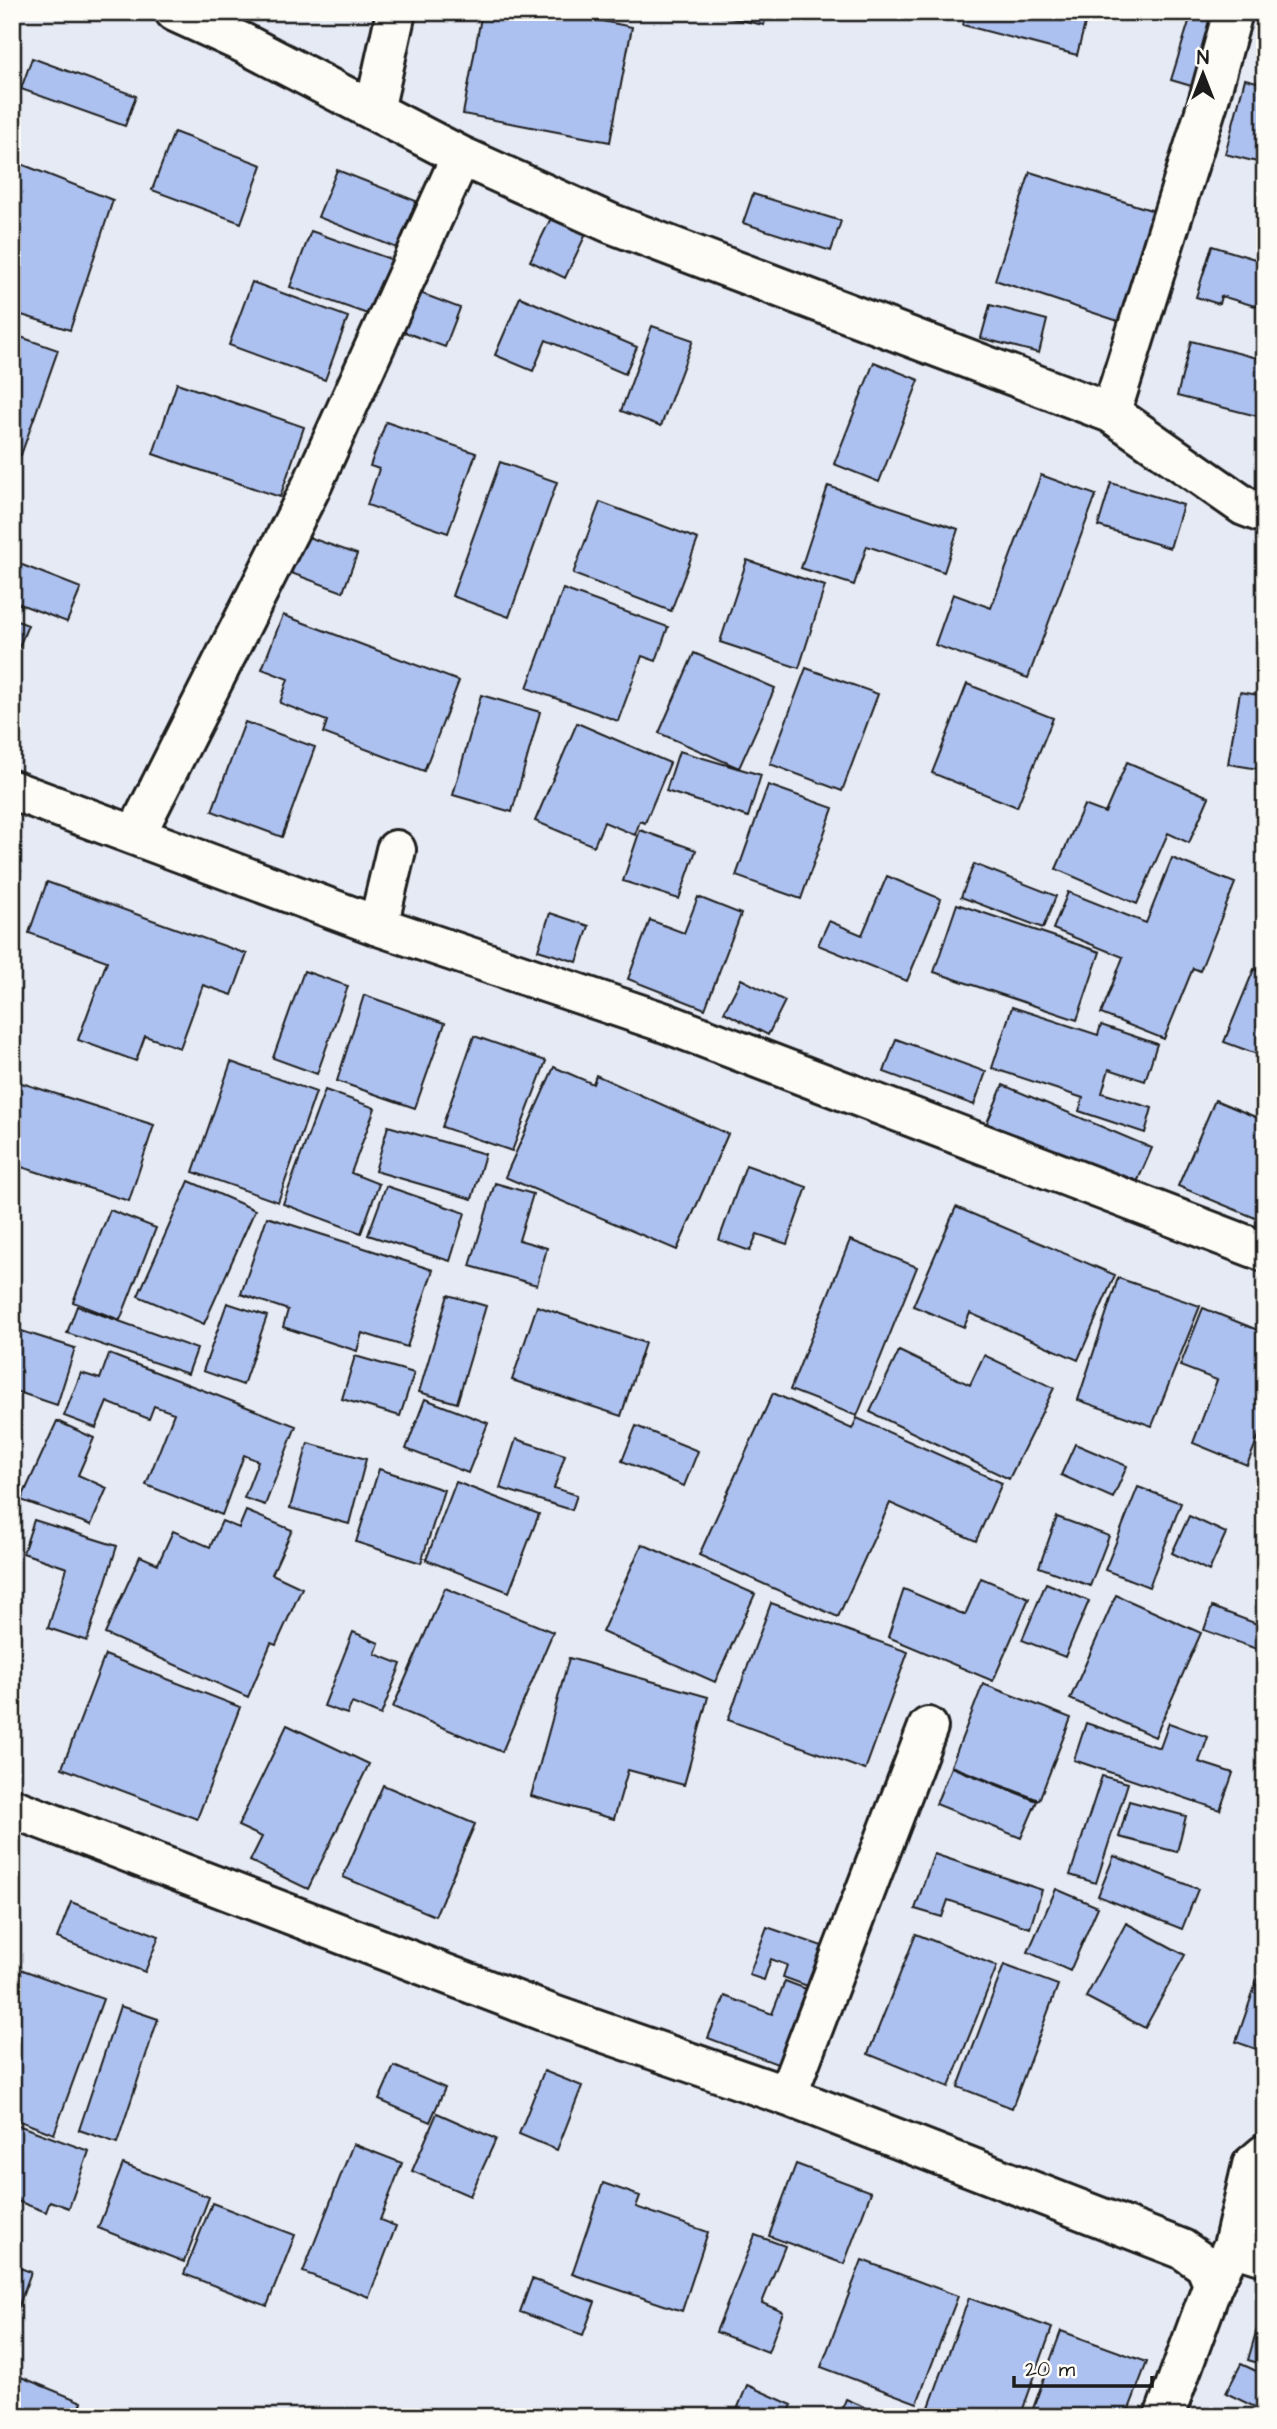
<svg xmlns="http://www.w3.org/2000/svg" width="1277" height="2429" font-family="'Architects Daughter',sans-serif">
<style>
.building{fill:#adc1f0;stroke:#1c1c1c;stroke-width:2}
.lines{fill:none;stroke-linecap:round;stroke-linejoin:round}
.minor-casing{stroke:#1c1c1c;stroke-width:44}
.tertiary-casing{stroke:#1c1c1c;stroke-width:44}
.minor{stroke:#fdfcf7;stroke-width:38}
.tertiary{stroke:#fdfcf7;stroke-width:38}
</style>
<rect width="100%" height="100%" fill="#e5eaf5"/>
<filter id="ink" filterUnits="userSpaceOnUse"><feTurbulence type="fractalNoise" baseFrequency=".0143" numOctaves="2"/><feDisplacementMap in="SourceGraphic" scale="14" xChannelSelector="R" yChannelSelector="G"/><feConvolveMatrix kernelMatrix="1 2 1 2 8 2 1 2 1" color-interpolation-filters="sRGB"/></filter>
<g filter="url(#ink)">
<!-- building -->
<path class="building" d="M 482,12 L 557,12 L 632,27 L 610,142 L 463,114 Z
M 701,12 L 767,12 L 764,25 Z
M 967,12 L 1088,12 L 1077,55 L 963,25 Z
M 1192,12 L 1228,12 L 1205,90 L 1171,80 Z
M 32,58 L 136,96 L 125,126 L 21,89 Z
M 1245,79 L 1265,84 L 1265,164 L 1225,154 Z
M 174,132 L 262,165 L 241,223 L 152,190 Z
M 16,162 L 113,200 L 70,330 L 12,312 L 12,169 Z
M 337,170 L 416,201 L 397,248 L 318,217 Z
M 1030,172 L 1154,211 L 1118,321 L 995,280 Z
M 1265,178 L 1265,206 L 1257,205 Z
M 753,194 L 841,221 L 831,251 L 743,223 Z
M 551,218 L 586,234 L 565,278 L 530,261 Z
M 311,231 L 396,261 L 376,317 L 290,287 Z
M 1212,246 L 1265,262 L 1265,309 L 1221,296 L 1219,304 L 1196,297 Z
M 252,282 L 348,317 L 325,380 L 229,345 Z
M 415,291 L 460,308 L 445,347 L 399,330 Z
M 520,297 L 637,347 L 625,374 L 546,340 L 533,371 L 495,355 Z
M 990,305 L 1047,320 L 1039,353 L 981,338 Z
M 652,326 L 693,340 L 661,426 L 621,411 Z
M 12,334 L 58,350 L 21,455 L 12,452 Z
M 1191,341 L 1265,360 L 1265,418 L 1177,396 Z
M 874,362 L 919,380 L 879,482 L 834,464 Z
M 177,383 L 304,427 L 280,497 L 153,454 Z
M 386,422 L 476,453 L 448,533 L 367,505 L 379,469 L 370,466 Z
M 500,462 L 557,482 L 509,617 L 452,596 Z
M 1041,475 L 1096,495 L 1028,678 L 935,645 L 953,594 L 991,608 Z
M 1111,483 L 1183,505 L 1170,548 L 1098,526 Z
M 828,486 L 958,529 L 944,572 L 867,546 L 854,585 L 801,568 Z
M 600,502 L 698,539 L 671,611 L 573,574 Z
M 305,536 L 357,554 L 343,592 L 291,573 Z
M 747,560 L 825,586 L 799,668 L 720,642 Z
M 12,561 L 81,588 L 67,622 L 12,601 Z
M 1264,585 L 1265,586 L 1265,670 L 1256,669 Z
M 563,589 L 668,627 L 656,661 L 642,656 L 618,721 L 527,688 Z
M 283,615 L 459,681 L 424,771 L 323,733 L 327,721 L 280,703 L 288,679 L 262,669 Z
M 12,619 L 28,625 L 12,664 Z
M 694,653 L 775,688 L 739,768 L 659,733 Z
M 806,668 L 878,694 L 842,791 L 770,764 Z
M 967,684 L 1053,718 L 1017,807 L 932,773 Z
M 1240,692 L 1265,696 L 1265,770 L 1228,764 Z
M 481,695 L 540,712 L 512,812 L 453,795 Z
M 245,722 L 315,747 L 282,837 L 212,811 Z
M 577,723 L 670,763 L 645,823 L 640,821 L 635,835 L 604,822 L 594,846 L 535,821 Z
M 679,751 L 761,775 L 748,817 L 666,791 Z
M 1127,762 L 1209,797 L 1189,843 L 1168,833 L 1137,904 L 1056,869 L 1084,805 L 1105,813 Z
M 768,785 L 833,808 L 801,899 L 736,876 Z
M 640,830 L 696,850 L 679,899 L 623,881 Z
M 1172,858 L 1235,883 L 1200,971 L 1193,968 L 1164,1039 L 1101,1014 L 1123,957 L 1053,929 L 1068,892 L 1146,923 Z
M 974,864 L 1056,896 L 1043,928 L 961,897 Z
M 12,867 L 21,871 L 12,891 Z
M 887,876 L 941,899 L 907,981 L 818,945 L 829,921 L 862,935 Z
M 47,882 L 247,954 L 232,995 L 203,985 L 180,1048 L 145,1036 L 136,1061 L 78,1040 L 107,961 L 29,933 Z
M 698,897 L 741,914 L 705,1009 L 628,979 L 650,920 L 684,933 Z
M 957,904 L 1100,952 L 1077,1020 L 934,972 Z
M 550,913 L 589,926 L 577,962 L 538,950 Z
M 1254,969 L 1265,974 L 1265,1057 L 1224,1042 Z
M 304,971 L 348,986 L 317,1074 L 273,1058 Z
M 741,979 L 785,1001 L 768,1035 L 724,1012 Z
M 364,995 L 445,1023 L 415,1108 L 337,1081 Z
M 1012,1007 L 1098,1035 L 1101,1025 L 1157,1044 L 1145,1081 L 1109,1069 L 1102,1093 L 1152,1108 L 1145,1133 L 1079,1111 L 1083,1098 L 992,1068 Z
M 474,1036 L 546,1061 L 512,1151 L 442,1127 Z
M 896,1039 L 986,1072 L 974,1105 L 884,1072 Z
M 231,1062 L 316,1092 L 278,1202 L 193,1172 Z
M 554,1067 L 593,1084 L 596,1075 L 728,1134 L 677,1250 L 505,1177 Z
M 12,1080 L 154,1125 L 129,1201 L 12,1164 Z
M 1003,1085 L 1152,1148 L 1135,1187 L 986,1125 Z
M 325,1090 L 375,1108 L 351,1173 L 379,1184 L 361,1233 L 283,1204 Z
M 1215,1100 L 1265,1121 L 1265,1222 L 1178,1186 Z
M 388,1126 L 485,1154 L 472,1199 L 375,1171 Z
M 746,1165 L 807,1187 L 787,1244 L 757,1234 L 750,1251 L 719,1240 Z
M 189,1181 L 255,1210 L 204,1324 L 138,1296 Z
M 495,1183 L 533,1194 L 519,1240 L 547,1248 L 537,1285 L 470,1266 Z
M 386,1186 L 465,1213 L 450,1261 L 368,1235 Z
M 956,1207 L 1115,1275 L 1078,1360 L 970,1313 L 964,1327 L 913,1306 Z
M 110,1210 L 156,1228 L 120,1320 L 73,1302 Z
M 267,1217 L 433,1270 L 407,1347 L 362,1333 L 357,1351 L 283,1327 L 288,1310 L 241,1294 Z
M 850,1240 L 917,1267 L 857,1416 L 790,1390 Z
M 1118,1278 L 1200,1306 L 1152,1426 L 1078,1400 Z
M 448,1295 L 486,1306 L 457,1403 L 419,1392 Z
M 227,1303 L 267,1316 L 243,1385 L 203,1371 Z
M 77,1306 L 197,1349 L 188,1374 L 67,1333 Z
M 537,1306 L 645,1343 L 621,1416 L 512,1380 Z
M 1203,1308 L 1265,1333 L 1265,1421 L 1247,1465 L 1193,1443 L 1217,1380 L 1180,1366 Z
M 12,1328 L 75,1348 L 57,1405 L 12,1390 Z
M 899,1351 L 970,1385 L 984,1355 L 1054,1388 L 1009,1479 L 870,1412 Z
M 109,1354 L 296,1426 L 265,1505 L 244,1498 L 258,1461 L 244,1455 L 222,1515 L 146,1485 L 174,1413 L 154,1406 L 149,1419 L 107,1402 L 96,1428 L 64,1416 L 81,1373 L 100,1379 Z
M 355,1356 L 414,1373 L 400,1416 L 342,1399 Z
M 773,1393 L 852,1429 L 857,1418 L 1002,1483 L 976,1541 L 890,1503 L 838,1617 L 699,1555 Z
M 425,1399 L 488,1423 L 468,1473 L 406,1449 Z
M 57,1421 L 94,1438 L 78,1475 L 107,1488 L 91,1525 L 21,1500 Z
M 636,1426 L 698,1451 L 684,1486 L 622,1461 Z
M 516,1439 L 565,1455 L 554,1488 L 577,1495 L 572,1510 L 500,1488 Z
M 308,1443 L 366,1459 L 349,1524 L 290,1508 Z
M 1075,1444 L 1127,1466 L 1113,1498 L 1061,1475 Z
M 379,1469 L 444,1490 L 421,1563 L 356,1542 Z
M 456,1482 L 539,1514 L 509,1592 L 426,1560 Z
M 1138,1487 L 1181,1503 L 1149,1587 L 1105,1570 Z
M 246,1511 L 292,1530 L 272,1574 L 302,1588 L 276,1645 L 271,1643 L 248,1697 L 105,1634 L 140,1556 L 158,1564 L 173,1531 L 210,1547 L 222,1521 L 239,1528 Z
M 1189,1516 L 1226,1533 L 1209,1571 L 1172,1553 Z
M 1057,1517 L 1109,1536 L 1090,1586 L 1039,1567 Z
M 34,1520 L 117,1546 L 87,1641 L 48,1628 L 67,1568 L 23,1553 Z
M 642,1544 L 755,1594 L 715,1682 L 602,1632 Z
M 981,1578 L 1029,1598 L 993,1681 L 888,1637 L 904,1589 L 965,1615 Z
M 1046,1583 L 1089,1601 L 1065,1657 L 1022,1640 Z
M 445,1588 L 553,1632 L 502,1752 L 393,1707 Z
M 1116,1595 L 1201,1633 L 1155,1737 L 1070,1699 Z
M 771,1603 L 908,1652 L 865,1770 L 728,1720 Z
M 1265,1603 L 1265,1652 L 1204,1630 L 1212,1607 L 1257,1624 Z
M 353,1632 L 379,1643 L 375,1654 L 401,1664 L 381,1715 L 352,1703 L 347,1714 L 324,1706 Z
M 105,1655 L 240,1707 L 197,1819 L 62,1768 Z
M 569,1658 L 708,1697 L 684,1785 L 628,1770 L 614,1819 L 531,1796 Z
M 983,1684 L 1071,1718 L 1039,1800 L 951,1766 Z
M 1086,1723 L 1160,1748 L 1169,1723 L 1208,1737 L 1199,1762 L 1233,1773 L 1220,1810 L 1074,1760 Z
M 287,1725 L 369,1764 L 308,1889 L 250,1861 L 262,1837 L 238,1826 Z
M 951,1767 L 1037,1801 L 1021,1838 L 936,1804 Z
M 1102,1776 L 1128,1783 L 1096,1883 L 1070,1875 Z
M 383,1785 L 475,1824 L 435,1916 L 343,1877 Z
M 1129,1801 L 1186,1816 L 1177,1852 L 1119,1837 Z
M 934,1854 L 1042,1890 L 1030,1928 L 948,1900 L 942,1917 L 915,1909 Z
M 1114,1856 L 1198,1889 L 1182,1929 L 1098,1896 Z
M 1056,1889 L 1098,1907 L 1070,1971 L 1028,1952 Z
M 71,1902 L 159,1936 L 145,1972 L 57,1938 Z
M 1126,1923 L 1185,1955 L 1145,2028 L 1086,1997 Z
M 767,1927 L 828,1948 L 813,1988 L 783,1977 L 787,1965 L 771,1959 L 764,1980 L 749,1975 Z
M 916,1934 L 997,1966 L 949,2087 L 868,2054 Z
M 1264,1960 L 1265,1960 L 1265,2052 L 1236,2042 Z
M 1004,1965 L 1058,1985 L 1012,2108 L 958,2087 Z
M 12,1966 L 103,1999 L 54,2134 L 12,2118 Z
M 785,1981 L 817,1993 L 788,2068 L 708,2038 L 725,1996 L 772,2014 Z
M 120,2006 L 158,2019 L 117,2143 L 79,2130 Z
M 394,2066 L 445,2088 L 430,2122 L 379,2100 Z
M 544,2071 L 582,2086 L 557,2150 L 519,2134 Z
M 437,2113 L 496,2139 L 470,2196 L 412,2171 Z
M 12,2123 L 89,2151 L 69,2208 L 50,2201 L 46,2212 L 12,2199 Z
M 353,2144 L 402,2163 L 380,2220 L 396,2226 L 369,2297 L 303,2272 Z
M 123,2164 L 209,2197 L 184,2262 L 98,2228 Z
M 796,2164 L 871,2192 L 844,2264 L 769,2236 Z
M 603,2183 L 640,2196 L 636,2207 L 708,2232 L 682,2311 L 572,2274 Z
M 212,2203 L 295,2235 L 267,2306 L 184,2274 Z
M 755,2235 L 785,2246 L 762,2303 L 783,2312 L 768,2352 L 716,2332 Z
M 862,2260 L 958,2296 L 917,2403 L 821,2367 Z
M 12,2265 L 31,2272 L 12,2325 Z
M 532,2279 L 595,2302 L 583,2335 L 520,2312 Z
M 969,2298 L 1052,2328 L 1020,2417 L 946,2417 L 928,2410 Z
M 1265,2301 L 1265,2365 L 1248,2360 Z
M 1061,2331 L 1147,2362 L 1126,2417 L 1030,2417 Z
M 1241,2364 L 1265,2375 L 1265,2412 L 1226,2393 Z
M 21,2377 L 82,2402 L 76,2417 L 21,2417 L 12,2413 L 12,2398 Z
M 747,2385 L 792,2405 L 786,2417 L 734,2417 Z
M 846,2399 L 853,2402 L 886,2417 L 839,2417 Z"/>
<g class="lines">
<defs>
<path id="minor" d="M 175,12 L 243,43 L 461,156 L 610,223 L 1111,413 L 1244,506 L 1265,514
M 374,111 L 396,12
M 1111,413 L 1210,96 L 1233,12
M 12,790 L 378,926 L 663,1022 L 1265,1252
M 136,834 L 313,483 L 461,156
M 378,926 L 396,850
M 787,2096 L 928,1727
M 1233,2246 L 1265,2256
M 1213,2284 L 1233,2246 L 1252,2165 L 1265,2154"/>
<path id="tertiary" d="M 12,1808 L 556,2016 L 787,2096 L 1182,2249 L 1205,2265 L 1213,2284 L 1164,2417"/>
</defs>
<!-- minor casing -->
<use href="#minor" class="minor-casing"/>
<!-- tertiary casing -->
<use href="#tertiary" class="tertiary-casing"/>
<!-- minor -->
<use href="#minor" class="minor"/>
<!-- tertiary -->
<use href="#tertiary" class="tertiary"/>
</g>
</g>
<!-- margin -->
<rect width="1277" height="2429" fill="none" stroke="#fdfcf7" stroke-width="42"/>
<rect x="21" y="21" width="1235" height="2387" fill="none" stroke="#1c1c1c" stroke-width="2.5" filter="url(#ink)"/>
<!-- north arrow -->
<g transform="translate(1203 74)" stroke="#fdfcf7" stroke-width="5" paint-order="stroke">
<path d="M0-5L12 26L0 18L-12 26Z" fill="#1c1c1c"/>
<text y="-10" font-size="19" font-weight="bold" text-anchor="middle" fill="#1c1c1c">N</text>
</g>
<!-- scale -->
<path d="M1014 2376v10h138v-10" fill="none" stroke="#1c1c1c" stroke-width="3.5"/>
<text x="1025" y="2376" font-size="21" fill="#1c1c1c" stroke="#fdfcf7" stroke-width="5" paint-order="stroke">20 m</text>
</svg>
